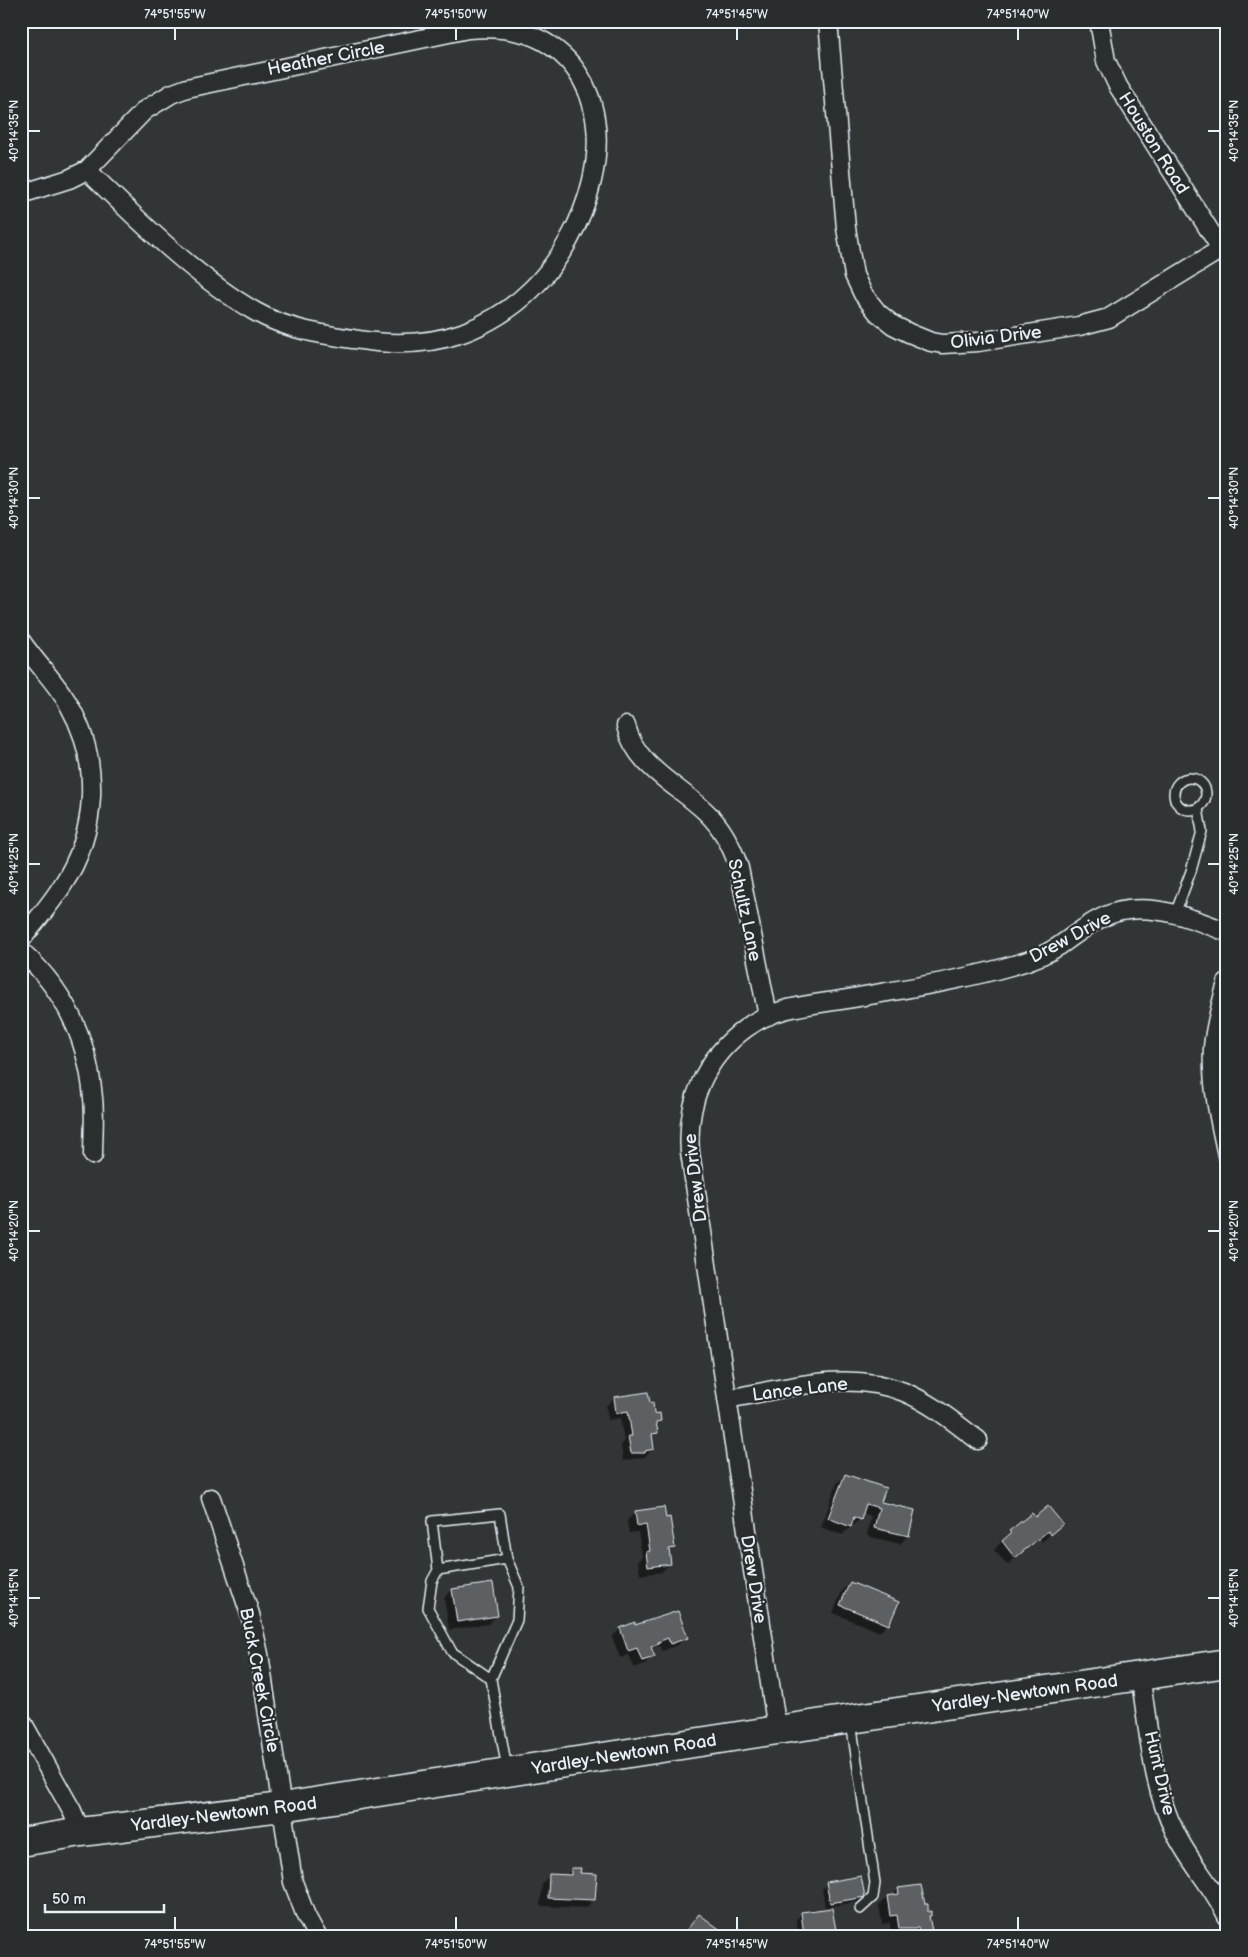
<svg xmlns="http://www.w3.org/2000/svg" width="1248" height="1957" font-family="'Balsamiq Sans',sans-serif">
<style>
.shadow{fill:#0007}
.building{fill:#5c6063;stroke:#e8f1f8}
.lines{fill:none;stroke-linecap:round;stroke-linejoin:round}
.service-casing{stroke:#e8f1f8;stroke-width:12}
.minor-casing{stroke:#e8f1f8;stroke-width:21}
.primary-casing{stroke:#e8f1f8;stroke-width:31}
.service{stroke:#2a2d2e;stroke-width:9}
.minor{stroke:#2a2d2e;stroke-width:18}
.primary{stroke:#2a2d2e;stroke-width:28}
.ticks{fill:none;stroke:#e8f1f8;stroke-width:2}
.labels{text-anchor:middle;stroke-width:4.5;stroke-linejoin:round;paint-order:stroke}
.street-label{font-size:18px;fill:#e8f1f8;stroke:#2a2d2e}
.neatline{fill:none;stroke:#e8f1f8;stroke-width:2}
.ticks-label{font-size:12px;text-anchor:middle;fill:#e8f1f8}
</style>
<rect width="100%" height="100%" fill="#323536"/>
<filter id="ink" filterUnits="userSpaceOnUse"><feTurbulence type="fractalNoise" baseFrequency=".02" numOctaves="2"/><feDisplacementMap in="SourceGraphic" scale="10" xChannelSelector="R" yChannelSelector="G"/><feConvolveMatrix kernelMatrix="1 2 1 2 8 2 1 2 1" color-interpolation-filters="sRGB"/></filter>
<g filter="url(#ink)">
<!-- shadow -->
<path class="shadow" d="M 614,1398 L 653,1415 L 660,1421 L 655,1426 L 656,1433 L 651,1438 L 653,1449 L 645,1457 L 623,1461 L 621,1446 L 624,1442 L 620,1418 L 608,1420 L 606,1406 Z
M 846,1475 L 879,1503 L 908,1536 L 900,1544 L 867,1536 L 871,1516 L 862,1513 L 860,1519 L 842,1535 L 821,1527 L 837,1483 Z
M 635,1512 L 664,1519 L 674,1547 L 668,1553 L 670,1563 L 662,1572 L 640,1575 L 638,1561 L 642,1557 L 638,1532 L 629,1533 L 627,1521 Z
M 1032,1514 L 1035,1518 L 1062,1524 L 1042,1542 L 1039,1538 L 1007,1565 L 994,1550 L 1010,1532 Z
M 850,1583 L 888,1624 L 880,1632 L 833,1613 L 842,1591 Z
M 452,1590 L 497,1616 L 488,1624 L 449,1630 L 444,1598 Z
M 634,1624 L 635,1626 L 686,1637 L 678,1645 L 662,1651 L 660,1646 L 652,1648 L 651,1650 L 653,1656 L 645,1664 L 634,1668 L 629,1655 L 620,1658 L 612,1637 L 620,1629 Z
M 572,1869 L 579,1875 L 594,1899 L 586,1908 L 540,1906 L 542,1883 L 550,1875 L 565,1876 Z
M 827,1884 L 864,1896 L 858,1902 L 825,1907 L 822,1889 Z
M 899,1889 L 930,1916 L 928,1918 L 931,1930 L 926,1936 L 911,1936 L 911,1934 L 906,1936 L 891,1936 L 890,1923 L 882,1924 L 879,1905 L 887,1897 L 892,1896 Z
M 802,1914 L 835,1936 L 799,1936 L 796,1919 Z
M 699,1916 L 727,1936 L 682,1936 Z"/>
<!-- building -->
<path class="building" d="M 648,1392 L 650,1403 L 653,1402 L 654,1414 L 660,1413 L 661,1421 L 656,1422 L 658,1433 L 652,1434 L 654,1449 L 645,1451 L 645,1453 L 631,1453 L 628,1436 L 632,1436 L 628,1411 L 616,1413 L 614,1397 Z
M 845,1474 L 886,1488 L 881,1502 L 915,1510 L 909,1536 L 874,1528 L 879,1508 L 866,1504 L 861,1520 L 854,1517 L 851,1527 L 828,1518 Z
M 1048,1506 L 1063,1524 L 1050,1535 L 1048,1531 L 1015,1558 L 1002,1541 L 1011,1533 L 1009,1531 L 1032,1513 L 1035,1517 Z
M 664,1507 L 666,1518 L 670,1517 L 675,1548 L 669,1549 L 671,1564 L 648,1567 L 646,1552 L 650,1551 L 646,1524 L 637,1526 L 635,1511 Z
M 850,1582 L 899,1602 L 889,1625 L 840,1605 Z
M 493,1583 L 498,1616 L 457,1622 L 452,1589 Z
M 678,1611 L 688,1638 L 670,1644 L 668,1638 L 658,1642 L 659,1644 L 651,1647 L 655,1657 L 642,1661 L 637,1648 L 628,1651 L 620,1628 L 635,1622 L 635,1625 Z
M 571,1868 L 581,1868 L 580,1873 L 597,1874 L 595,1900 L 548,1898 L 549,1874 L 571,1875 Z
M 861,1876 L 865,1897 L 830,1903 L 826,1882 Z
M 921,1885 L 925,1904 L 928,1904 L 928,1912 L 931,1911 L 931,1916 L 929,1916 L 932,1931 L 919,1933 L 918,1927 L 916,1929 L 899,1929 L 897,1915 L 890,1916 L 887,1896 L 899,1894 L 898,1888 Z
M 832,1908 L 837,1936 L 804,1936 L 801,1912 Z
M 699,1914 L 729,1936 L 692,1936 L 686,1931 Z"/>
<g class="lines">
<defs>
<path id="service" d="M1174 794a16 16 0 1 1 32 0a16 16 0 1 1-32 0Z
M 1175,914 L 1191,871 L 1202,831 L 1198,809
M 500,1514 L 507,1559 L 519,1587 L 517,1620 L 491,1679 L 452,1652 L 428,1608 L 432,1581 L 438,1570 L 432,1521 Z
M 438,1570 L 507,1559
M 491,1679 L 507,1769
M 851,1722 L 875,1883 L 873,1897 L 860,1909"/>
<path id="minor" d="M 828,21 L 846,228 L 854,275 L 863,294 L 878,313 L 893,325 L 909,333 L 931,342 L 942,344 L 978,342 L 1079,326 L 1109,318 L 1221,249
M 1099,21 L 1106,61 L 1118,86 L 1227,258
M 21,194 L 69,179 L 87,170 L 145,110 L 171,94 L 187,88 L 468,29 C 509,26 544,32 572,65 C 624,130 586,236 532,289 C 513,308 487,324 462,333 C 428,345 388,345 353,339 C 319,334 286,329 256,312 C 196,278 136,218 87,170
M 21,641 C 36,663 56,682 69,705 C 101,761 98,832 62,886 C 50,905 35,922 21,940
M 626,726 C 636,767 678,785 706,812 C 723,828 732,846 739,868 L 768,1016
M 21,951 C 65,990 88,1040 93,1098 C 95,1116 93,1136 93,1155
M 1227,983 C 1221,1004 1215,1026 1213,1047 C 1211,1084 1219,1119 1227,1155
M 727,1399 C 784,1389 848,1369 904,1392 C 931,1403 955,1423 978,1440
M 211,1498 L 250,1614 L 259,1654 L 293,1882 L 306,1916 L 317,1936
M 1140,1676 C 1149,1727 1151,1785 1175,1832 C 1189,1862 1213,1886 1227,1916
M 21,1720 L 72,1811 L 81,1832
M 777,1730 L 690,1152 C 686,1102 705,1058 746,1028 C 775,1006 812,1005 847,999 C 902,989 959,981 1014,965 C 1029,961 1045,955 1059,946 C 1081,931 1100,913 1128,910 C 1163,906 1196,920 1227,932"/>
<path id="primary" d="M 21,1842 L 81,1832 L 282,1807 L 777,1730 L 1227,1663"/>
</defs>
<!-- service casing -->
<use href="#service" class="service-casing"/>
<!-- minor casing -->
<use href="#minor" class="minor-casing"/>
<!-- primary casing -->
<use href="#primary" class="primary-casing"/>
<!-- service -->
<use href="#service" class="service"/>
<!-- minor -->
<use href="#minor" class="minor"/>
<!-- primary -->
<use href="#primary" class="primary"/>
</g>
</g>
<!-- ticks -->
<path class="ticks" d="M 175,28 L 175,40M 456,28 L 456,40M 737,28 L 737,40M 1018,28 L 1018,40M 28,131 L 40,131M 1208,131 L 1220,131M 28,498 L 40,498M 1208,498 L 1220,498M 28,864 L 40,864M 1208,864 L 1220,864M 28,1231 L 40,1231M 1208,1231 L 1220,1231M 28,1598 L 40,1598M 1208,1598 L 1220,1598M 175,1917 L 175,1930M 456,1917 L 456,1930M 737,1917 L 737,1930M 1018,1917 L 1018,1930"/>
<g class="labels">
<!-- street labels -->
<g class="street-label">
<text transform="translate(326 58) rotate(-11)" y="6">Heather Circle</text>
<text transform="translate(1154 143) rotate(58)" y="6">Houston Road</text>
<text transform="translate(996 337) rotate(-7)" y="6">Olivia Drive</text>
<text transform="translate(745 910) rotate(78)" y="6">Schultz Lane</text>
<text transform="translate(1070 937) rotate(-28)" y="6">Drew Drive</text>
<text transform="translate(695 1178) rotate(-97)" y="6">Drew Drive</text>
<text transform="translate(800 1389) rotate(-7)" y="6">Lance Lane</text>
<text transform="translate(754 1579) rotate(81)" y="6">Drew Drive</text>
<text transform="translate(260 1680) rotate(79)" y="6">Buck Creek Circle</text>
<text transform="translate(1025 1693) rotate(-8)" y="6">Yardley-Newtown Road</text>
<text transform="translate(624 1754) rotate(-9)" y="6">Yardley-Newtown Road</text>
<text transform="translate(1160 1773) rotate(77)" y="6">Hunt Drive</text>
<text transform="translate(224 1814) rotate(-7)" y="6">Yardley-Newtown Road</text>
</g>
</g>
<!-- margin -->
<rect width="1248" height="1957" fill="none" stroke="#2a2d2e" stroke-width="55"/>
<!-- scale -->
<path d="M45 1904v8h119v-8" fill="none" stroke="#e8f1f8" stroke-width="2.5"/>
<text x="52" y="1904" font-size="15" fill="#e8f1f8" stroke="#2a2d2e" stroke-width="4" paint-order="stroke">50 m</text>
<rect x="28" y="28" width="1192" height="1902" class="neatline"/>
<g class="ticks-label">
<text x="175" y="18">74°51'55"W</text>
<text x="456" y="18">74°51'50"W</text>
<text x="737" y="18">74°51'45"W</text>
<text x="1018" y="18">74°51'40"W</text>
<text transform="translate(14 131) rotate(-90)" y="4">40°14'35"N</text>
<text transform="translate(1234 131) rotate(-90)" y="4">40°14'35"N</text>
<text transform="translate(14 498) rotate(-90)" y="4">40°14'30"N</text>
<text transform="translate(1234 498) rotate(-90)" y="4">40°14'30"N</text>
<text transform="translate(14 864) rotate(-90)" y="4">40°14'25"N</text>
<text transform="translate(1234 864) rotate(-90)" y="4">40°14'25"N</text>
<text transform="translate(14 1231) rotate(-90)" y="4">40°14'20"N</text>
<text transform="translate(1234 1231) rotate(-90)" y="4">40°14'20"N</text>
<text transform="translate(14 1598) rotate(-90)" y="4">40°14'15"N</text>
<text transform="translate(1234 1598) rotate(-90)" y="4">40°14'15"N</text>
<text x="175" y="1948">74°51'55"W</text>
<text x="456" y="1948">74°51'50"W</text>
<text x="737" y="1948">74°51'45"W</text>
<text x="1018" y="1948">74°51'40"W</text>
</g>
</svg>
